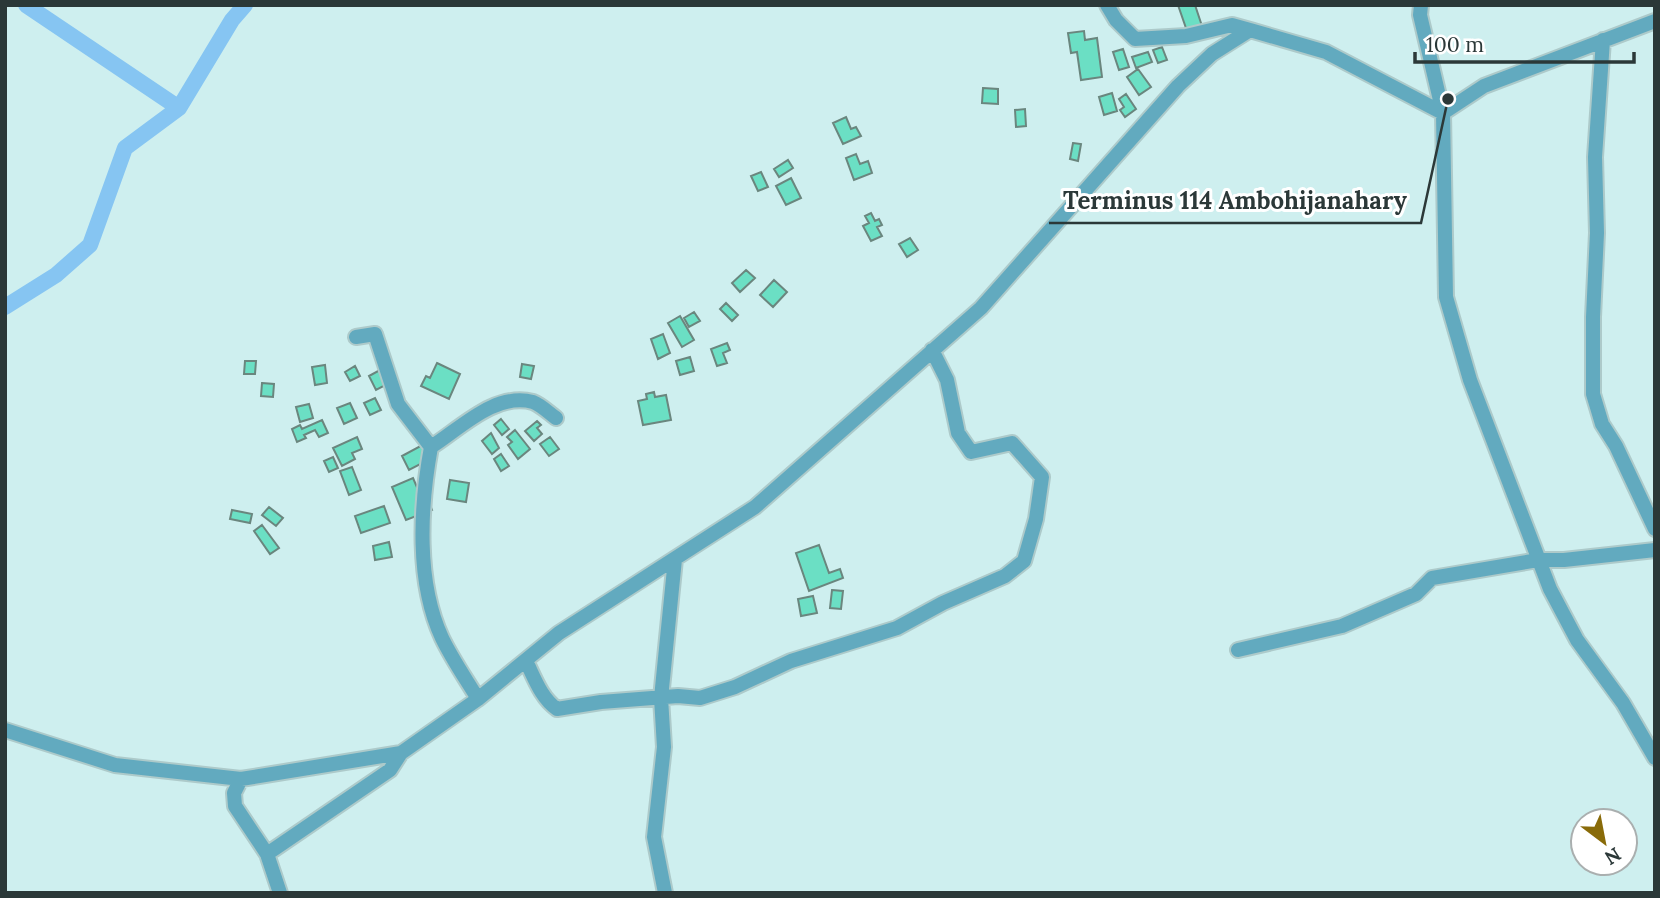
<svg xmlns="http://www.w3.org/2000/svg" width="1660" height="898" font-family="Lora,serif">
<style>
.lines{fill:none;stroke-linecap:round;stroke-linejoin:round}
.canal{stroke:#86c5f2;stroke-width:16}
.building{fill:#6bdfc4;stroke:#6a867e;stroke-width:2}
.street-casing{stroke:#adcaca;stroke-width:18}
.street{stroke:#62aabf;stroke-width:14}
.leader{fill:none;stroke:#2b3838;stroke-width:2.5}
.callout-dot{fill:#2b3838;stroke:#fff;stroke-width:2.5}
.callout-label{font-size:24px;text-anchor:middle;font-weight:bold;fill:#2b3838;stroke:#fff;stroke-width:6;stroke-linejoin:round;paint-order:stroke}
</style>
<rect width="100%" height="100%" fill="#ceefef"/>
<g class="lines">
<!-- canal -->
<path class="canal" d="M 26,5 L 179,108
M 5,307 L 56,275 L 90,245 L 125,148 L 179,108 L 232,20 L 245,5"/>
</g>
<!-- building -->
<path class="building" d="M 1178,5 L 1195,5 L 1202,26 L 1187,31 Z
M 1084,31 L 1085,40 L 1097,38 L 1102,77 L 1081,80 L 1077,52 L 1071,53 L 1068,33 Z
M 1162,47 L 1167,60 L 1158,63 L 1153,50 Z
M 1123,49 L 1129,67 L 1119,70 L 1113,52 Z
M 1148,52 L 1152,62 L 1136,68 L 1132,57 Z
M 1138,69 L 1151,87 L 1139,95 L 1127,77 Z
M 983,88 L 998,89 L 998,104 L 982,103 Z
M 1112,93 L 1117,111 L 1104,115 L 1099,97 Z
M 1126,94 L 1136,109 L 1125,117 L 1120,110 L 1124,107 L 1119,99 Z
M 1025,109 L 1026,126 L 1016,127 L 1015,110 Z
M 846,117 L 851,129 L 856,127 L 861,136 L 843,144 L 833,123 Z
M 1073,143 L 1081,144 L 1078,161 L 1070,159 Z
M 856,154 L 860,164 L 868,161 L 872,173 L 854,180 L 846,158 Z
M 788,160 L 793,168 L 779,177 L 774,169 Z
M 761,172 L 768,187 L 758,191 L 751,176 Z
M 791,178 L 801,198 L 786,205 L 776,186 Z
M 871,213 L 875,221 L 879,219 L 882,225 L 877,227 L 882,236 L 871,241 L 863,226 L 869,223 L 865,216 Z
M 910,238 L 918,250 L 907,257 L 899,244 Z
M 746,270 L 755,278 L 740,292 L 732,283 Z
M 774,280 L 787,292 L 773,307 L 760,295 Z
M 726,303 L 738,315 L 732,321 L 720,309 Z
M 694,312 L 700,321 L 689,327 L 684,318 Z
M 680,316 L 694,340 L 682,347 L 668,323 Z
M 663,334 L 670,353 L 658,359 L 651,339 Z
M 727,343 L 730,350 L 723,353 L 727,363 L 717,366 L 711,349 Z
M 690,357 L 694,371 L 680,375 L 676,361 Z
M 245,361 L 256,361 L 255,374 L 244,374 Z
M 437,363 L 460,374 L 449,399 L 421,386 L 426,376 L 430,378 Z
M 522,364 L 534,366 L 531,379 L 520,377 Z
M 325,365 L 327,383 L 315,385 L 312,367 Z
M 389,365 L 397,379 L 376,390 L 369,376 Z
M 355,366 L 360,376 L 350,381 L 345,372 Z
M 262,383 L 274,384 L 273,397 L 261,396 Z
M 654,392 L 655,397 L 666,395 L 671,420 L 643,425 L 638,401 L 647,399 L 646,394 Z
M 375,398 L 381,410 L 370,415 L 364,403 Z
M 350,403 L 357,418 L 344,424 L 337,408 Z
M 309,404 L 313,418 L 300,422 L 296,407 Z
M 501,419 L 509,429 L 502,435 L 494,425 Z
M 322,420 L 328,433 L 319,437 L 315,430 L 304,435 L 306,438 L 297,442 L 292,429 L 300,425 L 302,429 Z
M 537,421 L 541,425 L 537,428 L 542,434 L 534,441 L 525,431 Z
M 515,430 L 530,449 L 518,459 L 508,445 L 512,442 L 507,437 Z
M 491,433 L 499,448 L 492,454 L 482,441 Z
M 357,437 L 362,449 L 352,453 L 355,459 L 342,466 L 333,448 Z
M 550,437 L 559,449 L 549,456 L 540,444 Z
M 426,443 L 434,457 L 409,470 L 402,456 Z
M 501,454 L 509,466 L 501,471 L 494,459 Z
M 333,457 L 338,468 L 329,472 L 324,461 Z
M 352,467 L 361,490 L 349,495 L 340,471 Z
M 413,478 L 422,499 L 427,497 L 432,510 L 406,520 L 392,487 Z
M 450,480 L 469,483 L 466,502 L 447,499 Z
M 384,506 L 390,523 L 361,533 L 355,516 Z
M 269,507 L 283,518 L 276,526 L 262,515 Z
M 232,510 L 252,514 L 250,523 L 230,519 Z
M 262,525 L 279,548 L 270,554 L 254,531 Z
M 389,542 L 392,557 L 375,560 L 373,546 Z
M 819,545 L 829,573 L 840,569 L 843,578 L 809,591 L 796,553 Z
M 832,590 L 843,591 L 841,609 L 830,608 Z
M 813,596 L 817,613 L 801,616 L 798,599 Z"/>
<g class="lines">
<defs>
<path id="street" d="M 1107,5 L 1116,20 L 1135,39 L 1186,36 L 1232,25 L 1250,30
M 1421,5 L 1420,15 L 1443,113 L 1446,297 L 1470,380 L 1550,589 L 1577,640 L 1623,703 L 1655,758
M 1603,40 L 1595,157 L 1597,233 L 1593,317 L 1593,394 L 1602,424 L 1616,446 L 1655,529
M 1443,113 L 1484,86 L 1655,21
M 356,337 L 375,334 L 398,404 L 431,447 C 420,507 416,582 442,638 C 452,659 466,679 478,699
M 431,447 C 461,428 495,392 533,402 C 541,405 549,413 556,418
M 1238,650 L 1342,626 L 1416,594 L 1432,578 L 1538,560 L 1564,560 L 1655,550
M 526,661 C 534,677 541,698 557,709 L 601,702 L 678,696 L 700,698 L 735,687 L 791,661 L 897,628 L 943,603 L 1005,576 L 1024,561 L 1036,519 L 1042,477 L 1012,443 L 971,452 L 958,433 L 947,380 L 932,350
M 5,730 L 115,765 L 241,779 L 401,753 L 478,699 L 559,633 L 755,507 L 981,308 L 1178,86 L 1212,54 L 1250,30 L 1326,52 L 1443,113
M 241,779 L 234,793 L 235,806 L 267,854 L 280,893
M 267,854 L 390,770 L 401,753
M 665,893 L 654,837 L 664,747 L 661,698 L 675,559"/>
</defs>
<!-- street casing -->
<use href="#street" class="street-casing"/>
<!-- street -->
<use href="#street" class="street"/>
</g>
<!-- callouts -->
<path class="leader" d="M1448 99L1421 223H1049"/>
<circle class="callout-dot" cx="1448" cy="99" r="7"/>
<g class="callout-label">
<text x="1235" y="209">Terminus 114 Ambohijanahary</text>
</g>
<!-- border -->
<rect width="1660" height="898" fill="none" stroke="#2b3838" stroke-width="14"/>
<!-- north arrow -->
<g transform="translate(1604 842) rotate(148)"><circle r="33" fill="#ffffff" stroke="#aaafaf" stroke-width="2"/>
<path d="M0-5L12 26L0 18L-12 26Z" fill="#896b09"/>
<text y="-10" font-size="19" font-weight="bold" text-anchor="middle" fill="#2b3838">N</text>
</g>
<!-- scale -->
<path d="M1415 52v10h219v-10" fill="none" stroke="#2b3838" stroke-width="3.5"/>
<text x="1426" y="52" font-size="21" fill="#2b3838" stroke="#ffffff" stroke-width="5" paint-order="stroke">100 m</text>
</svg>
